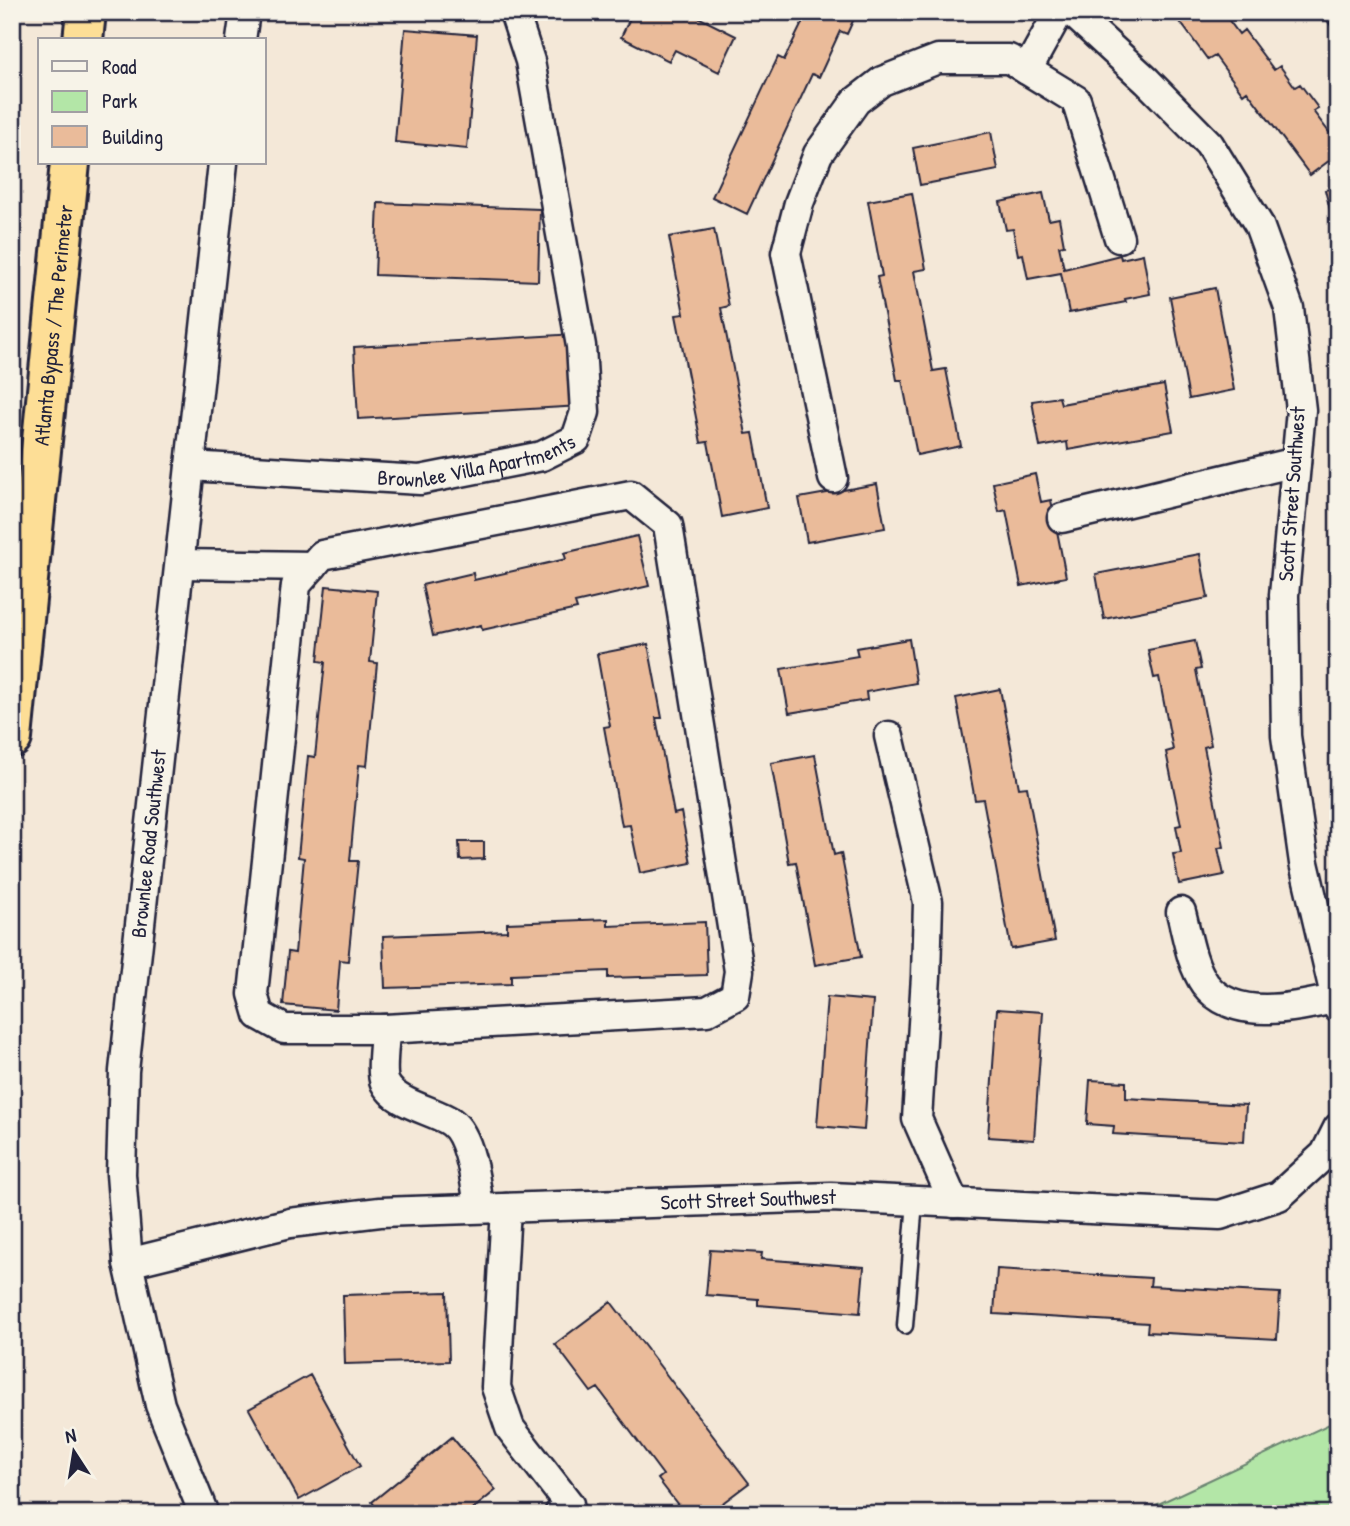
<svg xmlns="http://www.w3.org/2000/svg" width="1350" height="1526" font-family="'Patrick Hand',sans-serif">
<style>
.green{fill:#b3e6a7;stroke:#6a8471;stroke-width:2}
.building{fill:#eabb9a;stroke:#22223b;stroke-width:2}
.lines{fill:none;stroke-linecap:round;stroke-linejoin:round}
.service-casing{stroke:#22223b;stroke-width:19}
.minor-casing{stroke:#22223b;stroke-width:33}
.motorway-casing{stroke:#22223b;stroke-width:44}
.service{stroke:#f7f3e8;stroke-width:14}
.minor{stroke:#f7f3e8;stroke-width:28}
.motorway{stroke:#fdde96;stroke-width:38}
.labels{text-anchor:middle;stroke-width:6;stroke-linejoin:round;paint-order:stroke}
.street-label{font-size:21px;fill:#22223b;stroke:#f7f3e8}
</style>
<rect width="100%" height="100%" fill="#f4e8d8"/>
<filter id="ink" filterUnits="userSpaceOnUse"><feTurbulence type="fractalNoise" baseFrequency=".0143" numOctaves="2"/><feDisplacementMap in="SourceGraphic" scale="14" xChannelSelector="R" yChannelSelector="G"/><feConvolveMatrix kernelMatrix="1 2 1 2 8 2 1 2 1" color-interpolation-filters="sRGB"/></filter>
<g filter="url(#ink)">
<!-- green -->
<path class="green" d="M 1338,1420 L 1338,1514 L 1137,1514 Z"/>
<!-- building -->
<path class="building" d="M 633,12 L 673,12 L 687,19 L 690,13 L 736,36 L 719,72 L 675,50 L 669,61 L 621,37 Z
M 816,12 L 857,12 L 847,34 L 840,31 L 819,77 L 812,74 L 747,214 L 712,197 L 778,57 L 784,60 L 806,15 L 813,18 Z
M 1173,12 L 1229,12 L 1225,15 L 1239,34 L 1244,30 L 1274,70 L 1280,66 L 1295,87 L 1300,84 L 1318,108 L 1313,111 L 1338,144 L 1338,154 L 1310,175 L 1247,91 L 1243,94 L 1215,56 L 1208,60 Z
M 405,29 L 477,35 L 467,149 L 395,142 Z
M 991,132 L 998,170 L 920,185 L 913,148 Z
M 1338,187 L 1338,241 L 1325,190 Z
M 912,193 L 926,269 L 914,271 L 933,371 L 946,369 L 961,446 L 917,455 L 902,380 L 897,380 L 877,277 L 882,276 L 868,201 Z
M 1043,193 L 1049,220 L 1059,218 L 1064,245 L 1059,246 L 1064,269 L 1120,255 L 1121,259 L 1143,254 L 1150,294 L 1125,299 L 1126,302 L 1069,313 L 1061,273 L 1028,279 L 1023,254 L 1018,255 L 1013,229 L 1006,230 L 1000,202 Z
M 378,203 L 540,209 L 538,281 L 375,275 Z
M 714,229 L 729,306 L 721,308 L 746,434 L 753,433 L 767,508 L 722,517 L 708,442 L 701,443 L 676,315 L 684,314 L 669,237 Z
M 1215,288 L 1234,390 L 1189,399 L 1170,297 Z
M 576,334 L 581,406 L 358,419 L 354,347 Z
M 1164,385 L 1173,431 L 1068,450 L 1067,442 L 1040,447 L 1032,401 L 1059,397 L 1061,404 Z
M 1035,474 L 1041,502 L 1051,500 L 1066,577 L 1021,586 L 1006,510 L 999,512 L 993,483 Z
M 877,484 L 885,528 L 807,542 L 799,498 Z
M 637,536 L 649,586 L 575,603 L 577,609 L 482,630 L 481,625 L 433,636 L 422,585 L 473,573 L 474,580 L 566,559 L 564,553 Z
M 1200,554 L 1208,598 L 1104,619 L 1096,574 Z
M 326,586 L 377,591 L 370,662 L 377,663 L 367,766 L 359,765 L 350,861 L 358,861 L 348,961 L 340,960 L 336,1010 L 283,1005 L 288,952 L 295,953 L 304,858 L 298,857 L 308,756 L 315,757 L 325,662 L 318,661 Z
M 909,639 L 916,683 L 866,692 L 867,700 L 789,713 L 781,669 L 858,656 L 856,648 Z
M 1195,641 L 1201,669 L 1196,670 L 1211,745 L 1204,747 L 1224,847 L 1218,848 L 1224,875 L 1179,884 L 1173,854 L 1181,853 L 1176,826 L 1181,825 L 1166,752 L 1173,750 L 1159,677 L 1154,678 L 1148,650 Z
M 648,644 L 662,718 L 656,718 L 674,814 L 681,812 L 691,863 L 640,873 L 630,825 L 622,826 L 604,727 L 610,726 L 597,654 Z
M 1000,689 L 1019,788 L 1027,787 L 1055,941 L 1011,949 L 983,799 L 975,800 L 956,698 Z
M 815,755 L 834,855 L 841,853 L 861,957 L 815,965 L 796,862 L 789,863 L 771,763 Z
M 459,842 L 484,842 L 484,859 L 460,860 Z
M 608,919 L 608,926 L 705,922 L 707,975 L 608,978 L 608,971 L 511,975 L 511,984 L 385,988 L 383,936 L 507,931 L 507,923 Z
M 827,997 L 873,1001 L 864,1130 L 817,1126 Z
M 997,1009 L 1043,1012 L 1034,1140 L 988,1137 Z
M 1090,1080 L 1126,1082 L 1126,1098 L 1246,1105 L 1244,1142 L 1113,1134 L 1114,1126 L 1087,1124 Z
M 710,1250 L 762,1253 L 761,1259 L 864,1267 L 860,1313 L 758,1305 L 758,1299 L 706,1295 Z
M 997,1269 L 1151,1278 L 1150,1286 L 1280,1293 L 1277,1339 L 1147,1332 L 1148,1323 L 994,1314 Z
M 447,1292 L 449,1361 L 345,1364 L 343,1295 Z
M 611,1302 L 749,1483 L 708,1514 L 685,1514 L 658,1479 L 663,1475 L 598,1388 L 591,1392 L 555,1344 Z
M 310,1375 L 360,1466 L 299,1500 L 249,1409 Z
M 452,1437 L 496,1490 L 467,1514 L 381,1514 L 372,1502 Z"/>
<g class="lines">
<defs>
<path id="service" d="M 1332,12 L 1338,21
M 905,1326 L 915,1201"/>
<g id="minor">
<path d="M 1072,12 L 1147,81 L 1209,144 L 1259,225 L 1289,308 L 1301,410 L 1284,595 L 1286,736 L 1304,863 L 1338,1008"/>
<path d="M 241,40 L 245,12"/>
<path d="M 1027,70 L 1059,12"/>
<path id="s1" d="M 190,466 L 420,480 L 542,456 L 576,439 L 585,412 L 581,346 L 530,61 L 514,12"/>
<path d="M 833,478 L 786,253 L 799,203 L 818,154 L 856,101 L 882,81 L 938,59 L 1009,59 L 1076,100 L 1119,238"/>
<path d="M 631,495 L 668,525 L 739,971 L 735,996 L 707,1011 L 385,1029 L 284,1029 L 259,1015 L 253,994 L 296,585 L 322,555 Z"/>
<path d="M 1062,518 L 1296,462"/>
<path d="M 180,564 L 313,566"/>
<path d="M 889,736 L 928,902 L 926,976 L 917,1119 L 954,1203"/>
<path d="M 1181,912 C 1187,935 1191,964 1205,984 C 1234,1023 1298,1007 1338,998"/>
<path d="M 385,1029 C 385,1042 380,1072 385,1083 C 395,1104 433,1110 451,1122 C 471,1136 476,1185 479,1208"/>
<path d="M 506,1208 L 496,1387 L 510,1428 L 569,1504 L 559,1514"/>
<path id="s2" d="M 128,1263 L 290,1223 L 380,1212 L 831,1197 L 1220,1215 L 1279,1196 L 1325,1154 L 1338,1128"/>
<path id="s3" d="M 204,1514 L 160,1405 L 128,1263 L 121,1174 L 124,1071 L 223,163"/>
</g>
<g id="motorway">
<path d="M 83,40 L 86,12"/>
<path id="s4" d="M 12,738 L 70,163"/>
</g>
</defs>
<!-- service casing -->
<use href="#service" class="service-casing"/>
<!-- minor casing -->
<use href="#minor" class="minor-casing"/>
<!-- motorway casing -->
<use href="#motorway" class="motorway-casing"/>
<!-- service -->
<use href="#service" class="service"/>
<!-- minor -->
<use href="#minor" class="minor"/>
<!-- motorway -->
<use href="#motorway" class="motorway"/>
</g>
</g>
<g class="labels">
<!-- street labels -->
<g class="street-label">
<text dy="7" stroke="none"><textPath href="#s4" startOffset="415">Atlanta Bypass / The Perimeter</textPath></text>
<text dy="7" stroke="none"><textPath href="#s1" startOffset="289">Brownlee Villa Apartments</textPath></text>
<text transform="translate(1292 494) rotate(-86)" y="7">Scott Street Southwest</text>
<text dy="7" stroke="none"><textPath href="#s3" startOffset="684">Brownlee Road Southwest</textPath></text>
<text dy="7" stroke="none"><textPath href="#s2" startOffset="626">Scott Street Southwest</textPath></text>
</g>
</g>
<!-- margin -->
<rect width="1350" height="1526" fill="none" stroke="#f7f3e8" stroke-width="42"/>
<rect x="21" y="21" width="1308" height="1484" fill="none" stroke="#22223b" stroke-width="2.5" filter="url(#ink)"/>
<!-- legend -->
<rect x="38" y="38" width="228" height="126" fill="#f7f3e8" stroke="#a29fa3" stroke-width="2"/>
<rect x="52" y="61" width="35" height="10" fill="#f7f3e8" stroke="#a29fa3" stroke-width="2"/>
<text x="102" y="74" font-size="21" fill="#22223b">Road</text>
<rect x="52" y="91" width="35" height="21" fill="#b3e6a7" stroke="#a29fa3" stroke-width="2"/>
<text x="102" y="108" font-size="21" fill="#22223b">Park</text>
<rect x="52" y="126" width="35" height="21" fill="#eabb9a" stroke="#a29fa3" stroke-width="2"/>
<text x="102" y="144" font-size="21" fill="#22223b">Building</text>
<!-- north arrow -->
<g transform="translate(74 1452) rotate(348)" stroke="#f7f3e8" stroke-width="5" paint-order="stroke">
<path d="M0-5L12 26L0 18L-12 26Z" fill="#22223b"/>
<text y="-10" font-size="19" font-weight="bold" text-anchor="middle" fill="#22223b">N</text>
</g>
</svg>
